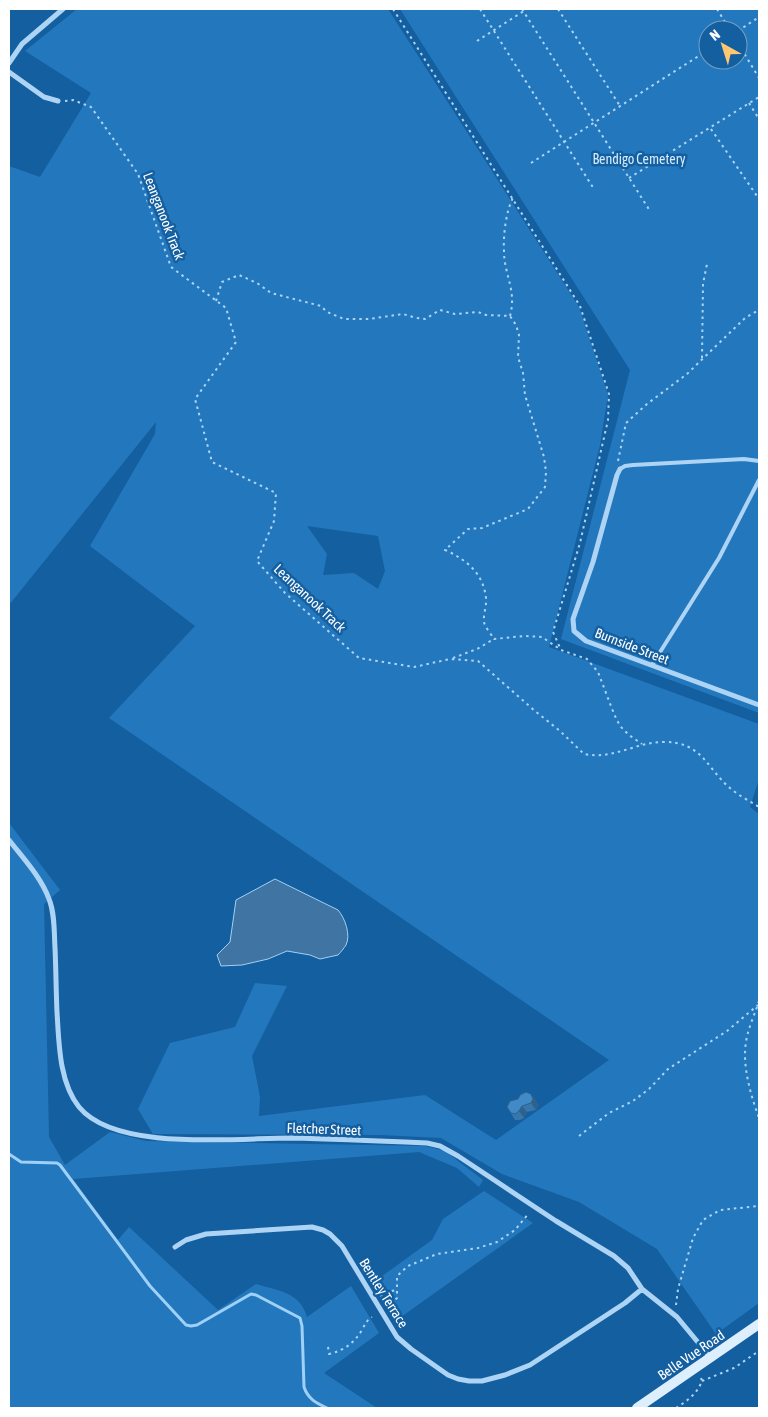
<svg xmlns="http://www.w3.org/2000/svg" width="768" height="1417" font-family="'Asap Condensed',sans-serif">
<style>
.green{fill:#2378bd;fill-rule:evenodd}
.water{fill:#4074a2;stroke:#9fd0f7}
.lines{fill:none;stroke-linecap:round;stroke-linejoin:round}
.stream{stroke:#9fd0f7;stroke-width:3}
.path{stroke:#add4f4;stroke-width:2;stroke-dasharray:2.5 4;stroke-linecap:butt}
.lane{stroke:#add4f4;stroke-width:4}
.street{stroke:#add4f4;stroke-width:5}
.secondary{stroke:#ddeefd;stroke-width:10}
.wall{fill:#3877ac}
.shaded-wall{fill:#2e618c}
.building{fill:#418ac8;stroke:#2e618c}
.labels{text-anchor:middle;stroke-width:5;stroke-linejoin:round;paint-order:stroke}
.park-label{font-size:14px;fill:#d6ecfd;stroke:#145fa0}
.street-label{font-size:14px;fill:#fff;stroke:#145fa0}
</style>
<rect width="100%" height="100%" fill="#145fa0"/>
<!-- green -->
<path class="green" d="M 77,9 L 388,9 L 579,307 L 608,395 L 600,445 L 549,647 L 759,724 L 759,779 L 750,807 L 759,814 L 759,1303 L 716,1334 L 657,1249 L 579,1202 L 502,1174 L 441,1138 L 381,1135 L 153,1134 L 138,1109 L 170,1043 L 235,1027 L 255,983 L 287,986 L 252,1056 L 260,1097 L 259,1116 L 425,1095 L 496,1140 L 609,1060 L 109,718 L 195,626 L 90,546 L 155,434 L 156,422 L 9,605 L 9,166 L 40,177 L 91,93 L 25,51 ZM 307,526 L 378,536 L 385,571 L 378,589 L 354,573 L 323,575 L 327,554 Z
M 400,9 L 759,9 L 759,713 L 561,639 L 630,370 ZM 708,30 L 738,30 L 738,60 L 708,60 Z
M 9,823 L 60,890 L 44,904 L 49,1137 L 65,1165 L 110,1132 L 146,1141 L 425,1146 L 445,1151 L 483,1180 L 479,1187 L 457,1168 L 419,1152 L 73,1179 L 118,1240 L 129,1227 L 218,1310 L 256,1284 C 279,1291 300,1292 307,1317 L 351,1286 L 379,1333 L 324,1373 L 377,1408 L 9,1408 Z
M 484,1191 L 533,1223 L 401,1317 L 378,1279 L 432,1240 L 443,1219 Z"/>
<!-- water -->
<path class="water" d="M 275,879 L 338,910 C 345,918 351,935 346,945 C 344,948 341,952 338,955 L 320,959 L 310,955 L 287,951 L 268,959 L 242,965 L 221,966 L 217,955 L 230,942 L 236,900 Z"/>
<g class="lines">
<!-- stream -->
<path class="stream" d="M 9,1154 L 21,1162 L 57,1163 L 60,1165 L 150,1286 L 186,1325 L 191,1326 L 197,1325 L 251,1294 L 256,1295 L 300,1318 L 302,1326 L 304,1387 C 308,1399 316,1403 327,1408"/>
<!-- path -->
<path class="path" d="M 393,9 L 580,306 L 609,394 L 608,420 L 580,543 L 553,632 L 561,650
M 480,9 L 594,189
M 522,9 L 650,211
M 558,9 L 620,106
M 676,9 L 676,10
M 717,9 L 730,30
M 738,31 L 759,17
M 477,41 L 527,9
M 738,43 L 759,78
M 65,101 L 73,100 L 91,107 L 138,174 L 171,267 L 226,308 L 236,342 L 195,399 L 212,462 L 276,493 L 274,521 L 257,561 L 285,593 L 359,658 L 414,667 L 450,659 L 478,661 L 535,711 L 560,731 L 584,754 C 613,760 636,742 663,742 C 702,741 707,769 730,788 C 739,796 750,801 759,807
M 749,103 L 759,119
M 711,129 L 759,199
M 531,163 L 708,50
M 629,178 L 759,97
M 216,301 L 222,282 L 239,275 L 257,283 L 271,293 L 321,306 L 327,312 L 344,319 L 369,319 L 403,314 L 416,318 L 425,319 L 440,310 L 455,314 L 478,312 L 486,315 L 510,316 L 516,325 L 519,335 L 518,357 L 523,373 L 525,395 L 544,457 L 546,472 L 545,487 L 528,509 L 482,528 L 468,529 L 445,550 C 467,560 483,573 486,598 C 487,606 483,614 484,622 C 485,627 491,634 494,639 L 524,636 L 542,637 L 561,650 L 587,659 L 598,672 L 614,714 L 620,726 L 629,735 L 642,744
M 510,316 C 517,290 504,275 504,251 C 503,237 506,210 513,198
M 702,358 L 703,284 L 707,264
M 618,461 L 626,423 L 647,404 L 687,374 L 745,318 L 757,311
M 453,658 L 477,649 L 494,639
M 759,1001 C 755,1014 748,1028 746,1042 C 742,1066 751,1096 759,1118
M 579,1136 L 609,1113 L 633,1101 L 649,1089 L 668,1069 L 727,1031 L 758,1005
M 380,1296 L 386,1292 L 397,1290
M 391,1304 L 397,1298 L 397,1276 L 408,1266 L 437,1254 L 478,1248 L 497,1242 L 515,1230 L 529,1213
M 676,1305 L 678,1289 L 693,1238 L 703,1220 L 720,1210 L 759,1206
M 328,1347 L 329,1354 C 345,1350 354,1343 362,1330 C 365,1324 367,1320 372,1317
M 702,1381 L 734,1368 L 759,1351
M 676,1408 C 687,1401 697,1394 702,1381 L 701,1378"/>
<!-- lane -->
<path class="lane" d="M 620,469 L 625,466 L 633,465 L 744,459 L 759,461
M 652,665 L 719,558 L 759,480"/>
<!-- street -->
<path class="street" d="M 9,63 L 22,44 L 63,9
M 9,72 L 44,97 L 58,101
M 620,469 L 617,475 L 593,562 L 573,619 L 574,631 L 586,641 L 759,705
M 9,840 C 23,858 41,877 49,899 C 55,914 54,932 55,948 C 56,969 56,991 57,1012 C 59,1043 59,1082 79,1107 C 116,1152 236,1138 291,1138 C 336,1139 382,1141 427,1143 L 440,1146 L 458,1156 L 556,1221 L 614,1256 L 628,1268 L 642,1289 L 677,1317 L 711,1358
M 175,1247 L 186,1240 L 206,1234 L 312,1227 L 323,1230 L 330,1234 L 342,1246 L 397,1337 L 411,1349 L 448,1375 L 458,1379 L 469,1381 L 482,1381 L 505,1375 L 530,1365 L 625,1303 L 642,1289"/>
<!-- secondary -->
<path class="secondary" d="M 637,1408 L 759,1324"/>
</g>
<!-- wall -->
<path class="wall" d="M 531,1094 L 536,1101 L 538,1105 L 536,1110 L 527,1112 L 524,1118 L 520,1120 L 515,1120 L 507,1107 L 518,1099 Z"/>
<!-- shaded-wall -->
<path class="shaded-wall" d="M 531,1094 L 536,1101 L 538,1105 L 536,1110 L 531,1103 Z
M 522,1106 L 527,1112 L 524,1118 L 519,1111 Z"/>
<!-- building -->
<path class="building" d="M 526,1092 L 531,1094 L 533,1099 L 531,1103 L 522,1106 L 519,1111 L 515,1114 L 511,1113 L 507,1107 L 510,1101 L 518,1099 L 520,1095 Z"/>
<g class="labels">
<!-- park labels -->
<g class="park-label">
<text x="639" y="164">Bendigo Cemetery</text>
</g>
<!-- street labels -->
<g class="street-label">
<text transform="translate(164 216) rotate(69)" y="5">Leanganook Track</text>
<text transform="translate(310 598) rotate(43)" y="5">Leanganook Track</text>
<text transform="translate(632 646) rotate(21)" y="5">Burnside Street</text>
<text transform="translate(324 1129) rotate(2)" y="5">Fletcher Street</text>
<text transform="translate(384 1293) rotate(58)" y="5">Bentley Terrace</text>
<text transform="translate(691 1355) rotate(-34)" y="5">Belle Vue Road</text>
</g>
</g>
<!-- border -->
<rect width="768" height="1417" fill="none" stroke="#ffffff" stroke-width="20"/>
<!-- north arrow -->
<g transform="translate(723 45) rotate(321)"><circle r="24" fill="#145fa0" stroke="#729fc6"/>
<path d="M0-4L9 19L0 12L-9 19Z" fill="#ffc870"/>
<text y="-8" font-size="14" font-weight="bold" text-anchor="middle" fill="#ffffff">N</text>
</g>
</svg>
